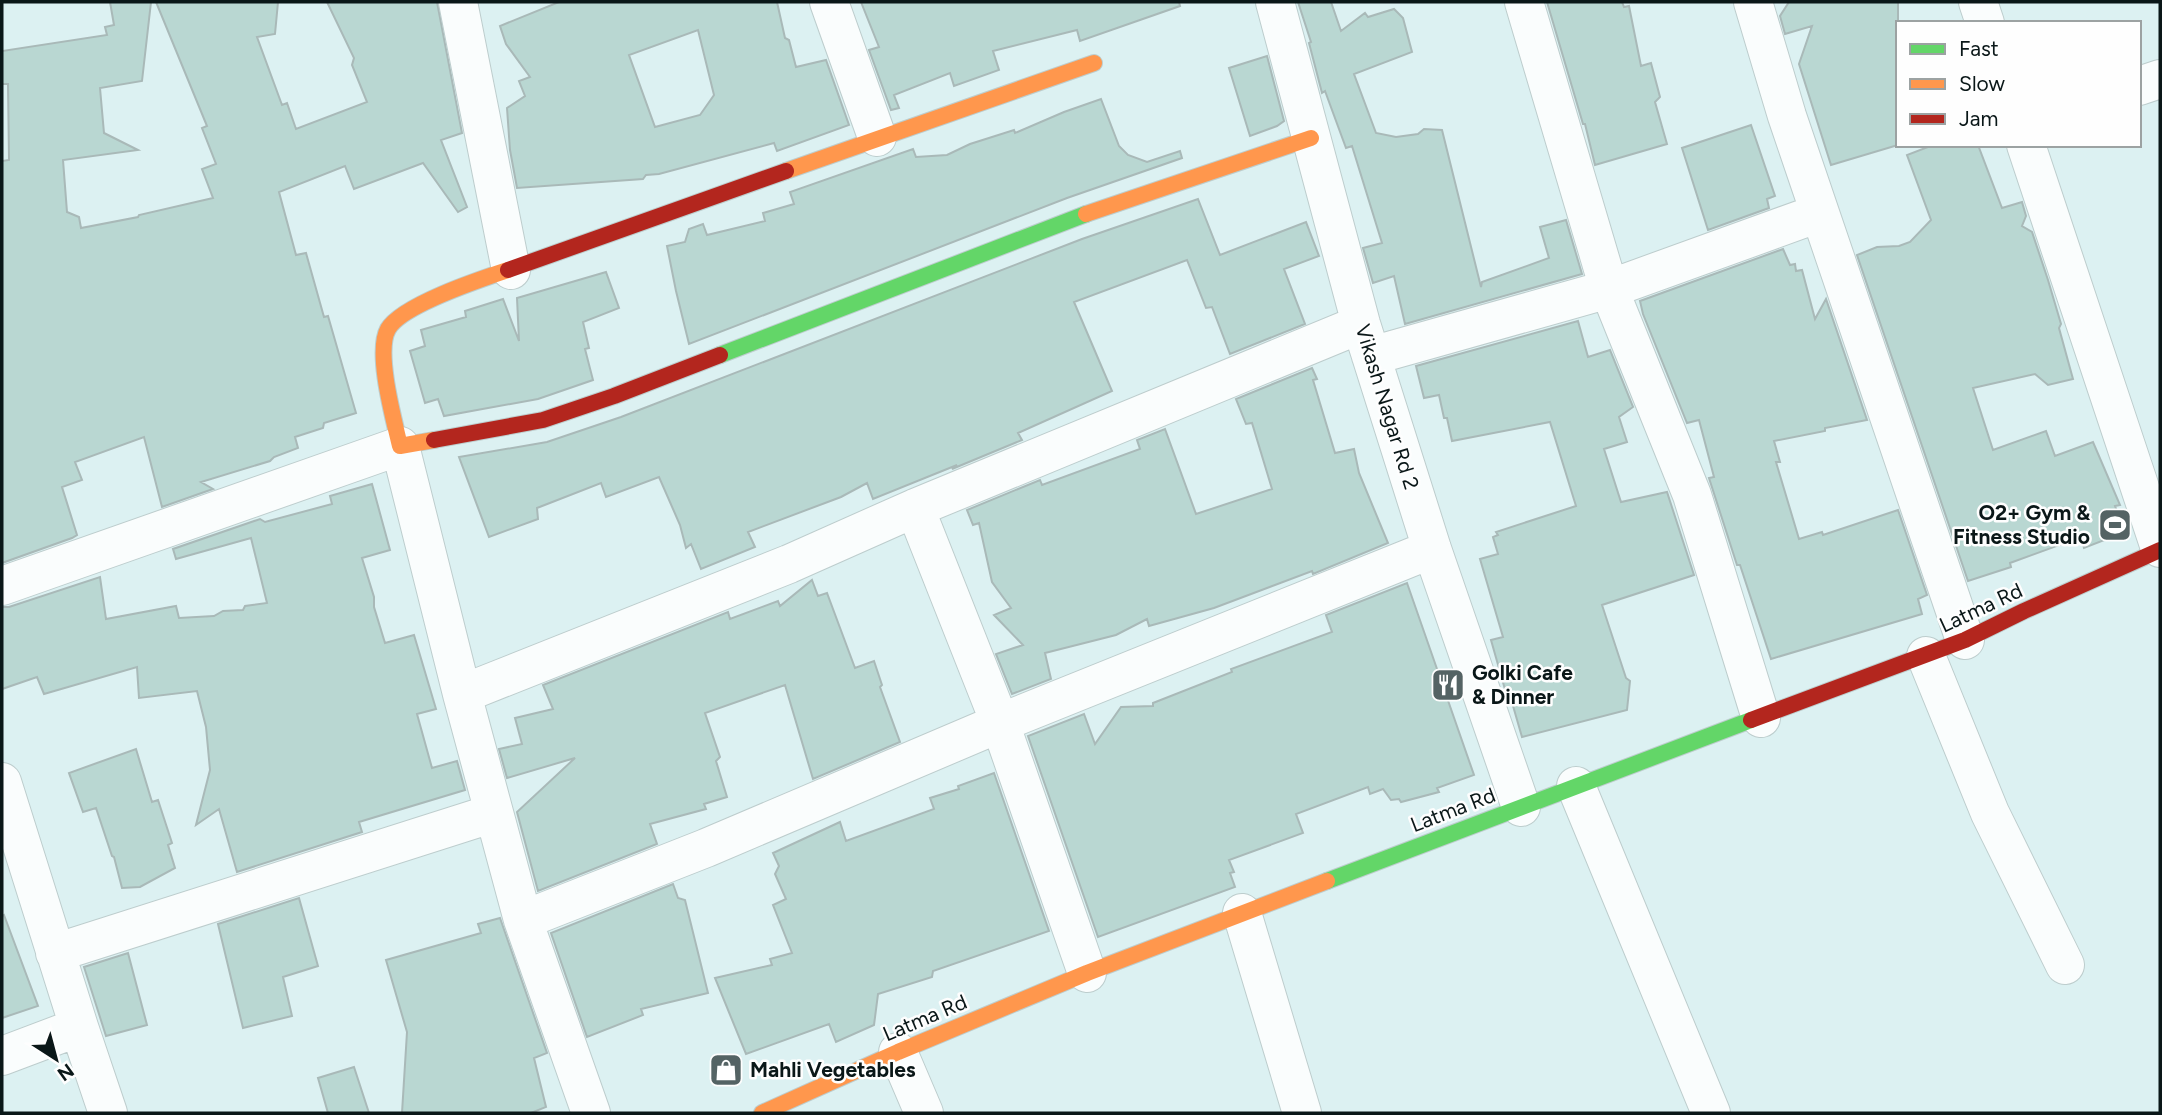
<svg xmlns="http://www.w3.org/2000/svg" width="2162" height="1115" font-family="Figtree,sans-serif">
<style>
.building{fill:#b9d7d2;stroke:#a9b9b8;stroke-width:2;fill-rule:evenodd}
.lines{fill:none;stroke-linecap:round;stroke-linejoin:round}
.street-casing{stroke:#bdcdcd;stroke-width:40}
.fast-casing{stroke:#bdcdcd;stroke-width:18}
.slow-casing{stroke:#bdcdcd;stroke-width:18}
.jam-casing{stroke:#bdcdcd;stroke-width:18}
.street{stroke:#fafdfd;stroke-width:38}
.fast{stroke:#63d668;stroke-width:16}
.slow{stroke:#ff974d;stroke-width:16}
.jam{stroke:#b3261e;stroke-width:16}
.labels{text-anchor:middle;stroke-width:5;stroke-linejoin:round;paint-order:stroke}
.street-label{font-size:21px;fill:#0a1718;stroke:#fefefe}
.poi-label{font-size:21px;font-weight:bold;fill:#0a1718;stroke:#fefefe;text-anchor:start}
</style>
<rect width="100%" height="100%" fill="#dcf1f2"/>
<!-- building -->
<path class="building" d="M 110,2 L 151,2 L 142,81 L 100,88 L 104,133 L 138,150 L 63,160 L 67,212 L 79,217 L 81,228 L 138,217 L 139,215 L 213,198 L 202,169 L 216,164 L 202,128 L 207,126 L 156,2 L 278,2 L 275,34 L 257,37 L 282,105 L 287,103 L 296,129 L 367,102 L 352,65 L 354,58 L 327,2 L 437,2 L 462,133 L 441,140 L 467,207 L 458,212 L 423,163 L 354,189 L 345,166 L 279,192 L 296,255 L 306,253 L 324,317 L 328,316 L 356,413 L 324,423 L 323,428 L 295,437 L 298,448 L 274,457 L 270,461 L 201,482 L 213,489 L 162,507 L 144,437 L 75,462 L 82,480 L 62,487 L 77,535 L 72,538 L 2,563 L 2,161 L 9,160 L 8,84 L 2,84 L 2,51 L 107,35 L 105,27 L 114,25 Z
M 559,2 L 777,2 L 785,38 L 789,40 L 796,67 L 826,60 L 849,125 L 777,151 L 774,143 L 659,174 L 646,175 L 643,179 L 517,188 L 510,150 L 507,108 L 525,96 L 519,81 L 530,77 L 506,44 L 500,26 ZM 698,30 L 714,95 L 700,115 L 655,127 L 629,55 Z
M 861,2 L 1179,2 L 1180,6 L 1080,41 L 1077,30 L 993,51 L 999,70 L 954,86 L 950,73 L 894,95 L 899,108 L 891,110 L 869,50 L 879,47 Z
M 1298,2 L 1331,2 L 1341,31 L 1365,13 L 1368,17 L 1394,9 L 1403,18 L 1412,52 L 1354,74 L 1376,133 L 1396,137 L 1418,134 L 1424,129 L 1442,130 L 1481,287 L 1482,282 L 1549,258 L 1540,227 L 1566,220 L 1582,274 L 1405,324 L 1394,276 L 1373,283 L 1363,248 L 1382,243 L 1352,146 L 1346,148 L 1325,91 L 1322,93 L 1309,43 L 1311,42 Z
M 1547,2 L 1622,2 L 1624,7 L 1629,6 L 1641,66 L 1651,63 L 1660,97 L 1655,102 L 1667,144 L 1595,165 L 1585,124 L 1583,124 Z
M 1789,2 L 1898,2 L 1898,145 L 1831,165 L 1799,64 L 1812,26 L 1785,34 L 1780,16 Z
M 1267,56 L 1284,121 L 1277,126 L 1250,136 L 1229,68 Z
M 1101,99 L 1119,146 L 1128,155 L 1147,162 L 1180,151 L 1182,158 L 1067,198 L 689,344 L 676,291 L 667,246 L 685,242 L 689,229 L 703,224 L 707,235 L 765,221 L 763,213 L 794,204 L 790,192 L 913,149 L 916,157 L 947,155 L 970,144 L 1014,130 L 1015,133 L 1064,112 Z
M 1751,125 L 1775,196 L 1767,199 L 1769,208 L 1708,230 L 1682,148 Z
M 1933,145 L 1978,145 L 2002,208 L 2022,202 L 2026,216 L 2022,226 L 2032,232 L 2048,280 L 2061,324 L 2059,328 L 2073,379 L 2048,385 L 2035,374 L 1973,388 L 1993,450 L 2046,431 L 2055,456 L 2093,442 L 2120,505 L 2115,506 L 2125,532 L 2084,548 L 2081,537 L 2010,563 L 2011,567 L 1968,581 L 1857,255 L 1877,247 L 1899,246 L 1910,242 L 1931,220 L 1907,155 Z
M 1198,199 L 1220,255 L 1306,222 L 1319,256 L 1284,269 L 1305,324 L 1230,354 L 1212,307 L 1206,308 L 1187,260 L 1074,302 L 1112,391 L 1018,433 L 1022,440 L 952,469 L 957,465 L 873,499 L 867,483 L 841,497 L 748,532 L 755,547 L 701,569 L 691,544 L 686,548 L 680,525 L 659,477 L 606,497 L 601,483 L 537,508 L 538,519 L 489,537 L 459,457 L 547,442 L 621,417 L 1082,239 Z
M 1783,249 L 1790,265 L 1795,264 L 1796,271 L 1802,270 L 1815,319 L 1826,299 L 1867,420 L 1825,428 L 1825,431 L 1774,441 L 1780,462 L 1776,462 L 1799,539 L 1822,532 L 1823,535 L 1898,510 L 1927,595 L 1918,599 L 1922,614 L 1771,659 L 1740,565 L 1737,565 L 1709,478 L 1714,477 L 1699,420 L 1687,423 L 1643,314 L 1640,301 Z
M 606,272 L 619,308 L 583,322 L 589,348 L 585,349 L 593,380 L 538,399 L 444,416 L 438,399 L 425,403 L 410,351 L 425,346 L 421,330 L 466,317 L 465,311 L 503,299 L 519,341 L 517,298 Z
M 1578,321 L 1588,357 L 1610,350 L 1633,407 L 1619,417 L 1627,442 L 1604,449 L 1621,502 L 1667,492 L 1694,575 L 1602,605 L 1626,678 L 1630,681 L 1627,710 L 1522,737 L 1509,692 L 1506,693 L 1491,640 L 1503,637 L 1480,559 L 1498,554 L 1493,537 L 1498,535 L 1496,532 L 1576,506 L 1550,422 L 1452,441 L 1447,418 L 1444,418 L 1439,395 L 1424,398 L 1416,366 Z
M 1312,368 L 1317,379 L 1313,380 L 1335,453 L 1354,449 L 1359,473 L 1388,543 L 1313,574 L 1312,571 L 1214,608 L 1149,626 L 1147,619 L 1116,635 L 1045,653 L 1051,679 L 1012,694 L 996,654 L 1023,645 L 994,615 L 1011,608 L 992,582 L 979,523 L 973,525 L 967,510 L 1040,480 L 1042,485 L 1140,449 L 1137,440 L 1165,429 L 1196,514 L 1272,489 L 1252,423 L 1246,424 L 1236,399 Z
M 372,484 L 390,550 L 362,558 L 374,597 L 374,607 L 385,643 L 414,635 L 436,709 L 417,714 L 432,768 L 457,761 L 465,790 L 359,822 L 362,832 L 237,872 L 219,809 L 196,825 L 210,770 L 206,727 L 197,691 L 139,698 L 137,667 L 44,694 L 37,677 L 2,689 L 2,607 L 9,607 L 100,577 L 106,619 L 176,606 L 179,618 L 214,616 L 223,611 L 243,610 L 245,606 L 267,603 L 251,538 L 176,559 L 173,549 L 260,519 L 265,522 L 332,504 L 330,496 Z
M 812,580 L 818,596 L 827,593 L 855,668 L 874,661 L 882,685 L 880,687 L 900,742 L 813,779 L 785,685 L 705,713 L 720,757 L 716,761 L 727,797 L 704,804 L 706,809 L 650,824 L 657,844 L 538,891 L 517,812 L 575,758 L 507,778 L 499,749 L 522,744 L 515,718 L 553,709 L 543,685 L 728,612 L 730,619 L 778,601 L 780,606 Z
M 1407,583 L 1474,775 L 1437,788 L 1439,792 L 1401,802 L 1399,799 L 1391,800 L 1383,789 L 1370,794 L 1368,787 L 1296,814 L 1303,833 L 1229,860 L 1234,872 L 1230,873 L 1235,887 L 1098,937 L 1028,736 L 1084,714 L 1095,744 L 1121,707 L 1153,706 L 1153,703 L 1232,672 L 1231,669 L 1332,632 L 1326,615 Z
M 136,749 L 152,802 L 158,800 L 172,843 L 168,845 L 175,868 L 140,887 L 122,888 L 114,857 L 112,856 L 96,808 L 83,812 L 69,773 Z
M 994,773 L 1049,931 L 933,971 L 932,977 L 878,994 L 874,1025 L 836,1042 L 829,1024 L 746,1054 L 715,978 L 772,965 L 770,959 L 792,953 L 773,905 L 786,899 L 775,874 L 779,866 L 773,853 L 840,822 L 846,841 L 934,809 L 930,798 L 959,789 L 958,786 Z
M 673,884 L 678,898 L 685,900 L 708,993 L 641,1009 L 643,1015 L 587,1037 L 551,933 Z
M 299,898 L 318,966 L 283,977 L 292,1016 L 243,1028 L 218,924 Z
M 4,915 L 38,1006 L 2,1018 L 2,916 Z
M 500,918 L 547,1053 L 534,1058 L 546,1107 L 531,1113 L 402,1113 L 407,1032 L 386,960 L 481,933 L 478,924 Z
M 128,953 L 147,1025 L 106,1036 L 84,967 Z
M 354,1067 L 369,1113 L 328,1113 L 318,1078 Z"/>
<g class="lines">
<defs>
<path id="street" d="M 458,2 L 511,270
M 829,2 L 877,137
M 1275,2 L 1361,324 L 1432,549 L 1521,807
M 1753,2 L 1787,116 L 1965,640
M 1978,2 L 1985,23
M 2139,86 L 2160,79
M 2026,145 L 2160,548
M 1371,356 L 1609,289 L 1524,2
M 915,508 L 1000,723 L 1087,973
M 2,586 L 400,446 L 462,694 L 789,564 L 915,508 L 1361,324
M 1926,656 L 1990,813 L 2065,965
M 462,694 L 523,920 L 591,1113
M 1761,718 L 1692,495 L 1609,289 L 1819,213
M 2,782 L 79,1027 L 108,1113
M 1576,786 L 1711,1113
M 1242,913 L 1302,1113
M 523,920 L 706,848 L 1000,723 L 1432,549
M 55,953 L 494,813
M 898,1052 L 924,1113
M 2,1056 L 79,1027"/>
<path id="fast" d="M 720,355 L 1086,214
M 1327,881 L 1751,720"/>
<path id="slow" d="M 786,171 L 1094,63
M 1086,214 L 1311,138
M 434,440 L 400,446 C 394,420 375,352 388,329 C 402,305 481,279 508,270
M 762,1113 L 898,1052 L 1087,973 L 1327,881"/>
<path id="jam" d="M 508,270 L 786,171
M 434,440 L 543,420 L 614,396 L 720,355
M 1751,720 L 1965,640 L 2024,611 L 2160,550"/>
</defs>
<!-- street casing -->
<use href="#street" class="street-casing"/>
<!-- fast casing -->
<use href="#fast" class="fast-casing"/>
<!-- slow casing -->
<use href="#slow" class="slow-casing"/>
<!-- jam casing -->
<use href="#jam" class="jam-casing"/>
<!-- street -->
<use href="#street" class="street"/>
<!-- fast -->
<use href="#fast" class="fast"/>
<!-- slow -->
<use href="#slow" class="slow"/>
<!-- jam -->
<use href="#jam" class="jam"/>
</g>
<!-- icons -->
<defs>
<symbol id="stadium-square" viewBox="-11 -11 22 22"><rect x="-9" y="-9" width="18" height="18" rx="4" fill="#546364" stroke="#fefefe"/><path d="M0-5a6.5 5 0 1 0 0 10a6.5 5 0 1 0 0-10ZM-3.5-1.8h7v3.6h-7Z" fill="#fff"/></symbol>
<symbol id="restaurant-square" viewBox="-11 -11 22 22"><rect x="-9" y="-9" width="18" height="18" rx="4" fill="#546364" stroke="#fefefe"/><path d="M-5-6h1v4h1v-4h1v4h1v-4h1v5L-1.5 .5V6h-2V.5L-5-1ZM5-6V6H3V1.5H1.5Q1.5-4 5-6Z" fill="#fff"/></symbol>
<symbol id="shop-square" viewBox="-11 -11 22 22"><rect x="-9" y="-9" width="18" height="18" rx="4" fill="#546364" stroke="#fefefe"/><path d="M-5-2.5h2.3a2.7 3.5 0 0 1 5.4 0H5L5.5 6h-11ZM-1.5-2.5h3a1.5 2.3 0 0 0-3 0Z" fill="#fff"/></symbol>
</defs>
<g fill-rule="evenodd">
<use href="#stadium-square" x="2096" y="506" width="38" height="38"/>
<use href="#restaurant-square" x="1429" y="666" width="38" height="38"/>
<use href="#shop-square" x="707" y="1051" width="38" height="38"/>
</g>
<g class="labels">
<!-- street labels -->
<g class="street-label">
<text transform="translate(1387 407) rotate(73)" y="7">Vikash Nagar Rd 2</text>
<text transform="translate(1981 608) rotate(-25)" y="7">Latma Rd</text>
<text transform="translate(1453 810) rotate(-21)" y="7">Latma Rd</text>
<text transform="translate(925 1018) rotate(-23)" y="7">Latma Rd</text>
</g>
<!-- poi labels -->
<g class="poi-label">
<text x="2090" y="520" text-anchor="end">O2+ Gym &amp;<tspan x="2090" dy="24">Fitness Studio</tspan></text>
<text x="1472" y="680">Golki Cafe<tspan x="1472" dy="24">&amp; Dinner</tspan></text>
<text x="750" y="1077">Mahli Vegetables</text>
</g>
</g>
<!-- border -->
<rect width="2162" height="1115" fill="none" stroke="#0a1718" stroke-width="7"/>
<!-- legend -->
<rect x="1896" y="21" width="245" height="126" fill="#fefefe" stroke="#9ca2a2" stroke-width="2"/>
<rect x="1910" y="44" width="35" height="10" fill="#63d668" stroke="#9ca2a2" stroke-width="2"/>
<text x="1959" y="56" font-size="21" fill="#0a1718">Fast</text>
<rect x="1910" y="79" width="35" height="10" fill="#ff974d" stroke="#9ca2a2" stroke-width="2"/>
<text x="1959" y="91" font-size="21" fill="#0a1718">Slow</text>
<rect x="1910" y="114" width="35" height="10" fill="#b3261e" stroke="#9ca2a2" stroke-width="2"/>
<text x="1959" y="126" font-size="21" fill="#0a1718">Jam</text>
<!-- north arrow -->
<g transform="translate(56 1059) rotate(144)" stroke="#fefefe" stroke-width="5" paint-order="stroke">
<path d="M0-5L12 26L0 18L-12 26Z" fill="#0a1718"/>
<text y="-10" font-size="19" font-weight="bold" text-anchor="middle" fill="#0a1718">N</text>
</g>
</svg>
